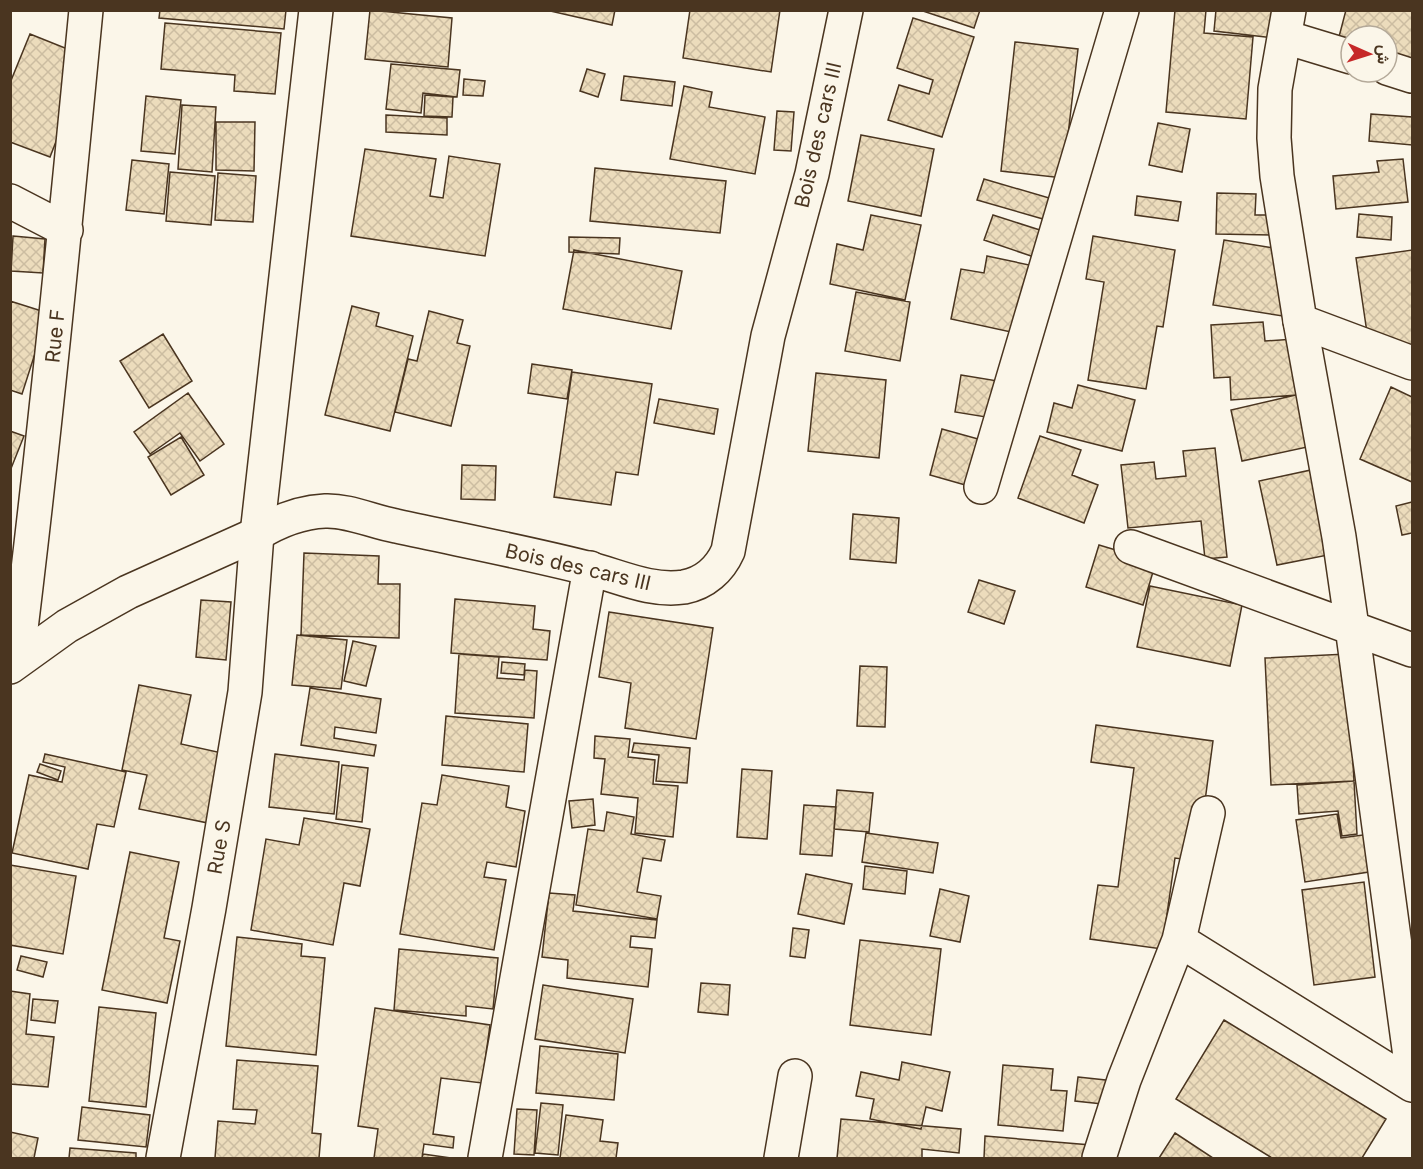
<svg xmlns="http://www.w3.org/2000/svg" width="1423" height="1169" font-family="Inter,Vazirmatn,sans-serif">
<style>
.building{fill:url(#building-cross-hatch);stroke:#4a3520;stroke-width:1.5}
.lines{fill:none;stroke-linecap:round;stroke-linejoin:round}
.minor-casing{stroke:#4a3520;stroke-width:36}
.tertiary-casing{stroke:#4a3520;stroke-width:36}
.minor{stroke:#fbf6e9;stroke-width:33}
.tertiary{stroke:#fbf6e9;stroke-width:33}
.labels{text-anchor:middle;stroke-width:4.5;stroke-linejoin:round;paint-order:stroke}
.street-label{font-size:20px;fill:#4a3520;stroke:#fbf6e9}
</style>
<defs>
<pattern id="building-cross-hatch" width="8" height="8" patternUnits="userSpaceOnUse" patternTransform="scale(1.5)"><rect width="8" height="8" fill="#ecdcbc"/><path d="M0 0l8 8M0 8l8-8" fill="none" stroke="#ccbda1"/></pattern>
</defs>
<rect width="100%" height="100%" fill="#fbf6e9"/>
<!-- building -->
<path class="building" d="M 160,10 L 286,10 L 284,29 L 159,18 Z
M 370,10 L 452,18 L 448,67 L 365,59 Z
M 546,10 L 615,10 L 612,25 Z
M 690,10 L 780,10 L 771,72 L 683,58 Z
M 920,10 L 980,10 L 974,28 Z
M 1175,10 L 1206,10 L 1204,33 L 1253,37 L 1246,119 L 1166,112 Z
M 1216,10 L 1285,10 L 1282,39 L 1214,31 Z
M 1346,10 L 1412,10 L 1412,56 L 1408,72 L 1387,67 L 1387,36 L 1351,36 L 1351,56 L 1335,52 Z
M 913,18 L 974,37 L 942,137 L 888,120 L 899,85 L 929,94 L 933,80 L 897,68 Z
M 165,23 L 281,33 L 275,94 L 234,91 L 235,75 L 161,69 Z
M 30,34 L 75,52 L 76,90 L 50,157 L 10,142 L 10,83 Z
M 1015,42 L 1078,49 L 1063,178 L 1001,171 Z
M 391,64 L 460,70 L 457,97 L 423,93 L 421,113 L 386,109 Z
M 587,69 L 605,74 L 598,97 L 580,91 Z
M 624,76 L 675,82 L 672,106 L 621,100 Z
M 464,79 L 485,81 L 483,96 L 463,95 Z
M 684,86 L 712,92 L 709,107 L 765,117 L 755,174 L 670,159 Z
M 425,95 L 453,97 L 452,117 L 424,116 Z
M 146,96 L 181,100 L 175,154 L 141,151 Z
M 182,105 L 216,107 L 212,172 L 178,169 Z
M 777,111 L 794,112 L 791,151 L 774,150 Z
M 1371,114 L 1412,117 L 1412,145 L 1369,141 Z
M 386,115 L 447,118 L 447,135 L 386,132 Z
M 216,122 L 255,122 L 254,171 L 216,170 Z
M 1158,123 L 1190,129 L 1182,172 L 1149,165 Z
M 861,135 L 934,149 L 921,216 L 848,201 Z
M 365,149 L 436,159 L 430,196 L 443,198 L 449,156 L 500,164 L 485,256 L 351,236 Z
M 1403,159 L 1408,202 L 1336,209 L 1333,176 L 1379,172 L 1377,161 Z
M 132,160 L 169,164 L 164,214 L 126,210 Z
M 595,168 L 726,181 L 720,233 L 590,221 Z
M 170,172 L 215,176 L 211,225 L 166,221 Z
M 218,173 L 256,176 L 253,222 L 215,220 Z
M 984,179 L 1056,200 L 1050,221 L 977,200 Z
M 1217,193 L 1256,194 L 1255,215 L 1277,215 L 1276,235 L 1216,234 Z
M 1137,196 L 1181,202 L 1178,221 L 1135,215 Z
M 1359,214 L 1392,217 L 1391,240 L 1357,237 Z
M 871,215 L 921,225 L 905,300 L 830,284 L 837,244 L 863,250 Z
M 993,215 L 1043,231 L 1034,257 L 984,240 Z
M 13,236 L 45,239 L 43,273 L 11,271 Z
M 1093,236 L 1175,250 L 1163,327 L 1157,326 L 1146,389 L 1088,380 L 1104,282 L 1086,279 Z
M 569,237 L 620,238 L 619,254 L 569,252 Z
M 1224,240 L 1299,252 L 1289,317 L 1213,305 Z
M 574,250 L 682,271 L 671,329 L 563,309 Z
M 1412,250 L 1412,347 L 1370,353 L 1356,258 Z
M 987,256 L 1034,266 L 1020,334 L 951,319 L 961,269 L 984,273 Z
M 856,292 L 910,302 L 900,361 L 845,351 Z
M 10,301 L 48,313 L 22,394 L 10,390 Z
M 352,306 L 379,313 L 376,326 L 413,336 L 390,431 L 325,415 Z
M 429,311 L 463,320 L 457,343 L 470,346 L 451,426 L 395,412 L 408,359 L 417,361 Z
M 1263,322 L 1265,341 L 1294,339 L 1297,395 L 1231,400 L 1230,377 L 1214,378 L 1211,325 Z
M 163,334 L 192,381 L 149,408 L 120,361 Z
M 532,364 L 572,370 L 567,399 L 528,393 Z
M 572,372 L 652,384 L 638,475 L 616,472 L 611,505 L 554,497 Z
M 816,373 L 886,380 L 879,458 L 808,451 Z
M 961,375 L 998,381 L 992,418 L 955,412 Z
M 1078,385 L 1135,400 L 1122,451 L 1047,432 L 1054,403 L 1072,408 Z
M 1391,387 L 1412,397 L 1412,482 L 1360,459 Z
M 188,393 L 224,444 L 200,461 L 180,433 L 150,454 L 134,432 Z
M 1300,394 L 1312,446 L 1242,461 L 1231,410 Z
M 659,399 L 718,409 L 714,434 L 654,423 Z
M 942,429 L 989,442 L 976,488 L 930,475 Z
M 10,431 L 24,436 L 10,471 Z
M 1040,436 L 1081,450 L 1072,475 L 1098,485 L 1084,523 L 1018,498 Z
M 181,437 L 204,475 L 171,495 L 148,457 Z
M 1215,448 L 1227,557 L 1205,559 L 1201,521 L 1128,528 L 1121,465 L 1154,462 L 1156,479 L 1186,476 L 1183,451 Z
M 462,465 L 496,466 L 495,500 L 461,499 Z
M 1311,470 L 1328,555 L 1277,565 L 1259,481 Z
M 1412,502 L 1412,533 L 1402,535 L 1396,506 Z
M 853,514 L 899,518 L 896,563 L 850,559 Z
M 1099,545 L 1156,562 L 1143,605 L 1086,587 Z
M 304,553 L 379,556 L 378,584 L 400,584 L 399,638 L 301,635 Z
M 979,580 L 1015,591 L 1004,624 L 968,612 Z
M 1150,586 L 1242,605 L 1230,666 L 1137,647 Z
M 455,599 L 535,606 L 533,629 L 550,631 L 547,660 L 451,653 Z
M 201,600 L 231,602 L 226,660 L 196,657 Z
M 609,612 L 713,628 L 696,739 L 625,728 L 631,683 L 599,677 Z
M 297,635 L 347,640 L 341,689 L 292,685 Z
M 353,641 L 376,646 L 366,686 L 344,681 Z
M 459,654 L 499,657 L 497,678 L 524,680 L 525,670 L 537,671 L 534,718 L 455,713 Z
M 1347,654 L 1354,781 L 1271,785 L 1265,658 Z
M 502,662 L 525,664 L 524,675 L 501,673 Z
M 860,666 L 887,667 L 885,727 L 857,726 Z
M 139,685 L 191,695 L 181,744 L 222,753 L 208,823 L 139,809 L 147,775 L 122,770 Z
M 310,688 L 381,699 L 376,733 L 335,727 L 334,738 L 376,745 L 374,756 L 301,745 Z
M 446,716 L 528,724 L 524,772 L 442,765 Z
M 1096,725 L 1213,741 L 1197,861 L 1175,858 L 1162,949 L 1090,939 L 1098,885 L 1118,887 L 1134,768 L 1091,762 Z
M 595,736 L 630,739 L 628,757 L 655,760 L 653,784 L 678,786 L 673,837 L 635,833 L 638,798 L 601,794 L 605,759 L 594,758 Z
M 634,743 L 690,748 L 687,783 L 656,781 L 659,755 L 632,752 Z
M 45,754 L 126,772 L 114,827 L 97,824 L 88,869 L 12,853 L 29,775 L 62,782 L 65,767 L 43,762 Z
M 275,754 L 339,762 L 334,814 L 269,807 Z
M 40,764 L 61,771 L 58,780 L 37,772 Z
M 342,765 L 368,768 L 362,822 L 336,819 Z
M 742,769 L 772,771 L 767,839 L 737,837 Z
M 442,775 L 509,786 L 506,807 L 525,811 L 516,867 L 487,862 L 484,877 L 506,880 L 494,950 L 400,934 L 422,803 L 437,805 Z
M 1354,781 L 1357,834 L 1342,836 L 1338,811 L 1299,814 L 1297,785 Z
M 837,790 L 873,793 L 869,832 L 834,829 Z
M 593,799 L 595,825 L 572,828 L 569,801 Z
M 804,805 L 836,807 L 832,856 L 800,854 Z
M 607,812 L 634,817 L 631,834 L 665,840 L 661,861 L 643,858 L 637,892 L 661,896 L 657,919 L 576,905 L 588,829 L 604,831 Z
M 1337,814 L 1341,838 L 1370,834 L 1375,871 L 1305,882 L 1296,820 Z
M 304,818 L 370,829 L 360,886 L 344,883 L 333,945 L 251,930 L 266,839 L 299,845 Z
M 866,833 L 938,843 L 933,873 L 862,862 Z
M 130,852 L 179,862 L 164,938 L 180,941 L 167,1003 L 102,990 Z
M 10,865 L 76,876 L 63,954 L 10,945 Z
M 865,866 L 907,871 L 905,894 L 863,889 Z
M 806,874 L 852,884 L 844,924 L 798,914 Z
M 1364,882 L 1375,977 L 1314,985 L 1302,890 Z
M 940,889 L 969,896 L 960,942 L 930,936 Z
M 549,893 L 575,895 L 573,911 L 657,920 L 655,938 L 631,936 L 630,947 L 652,949 L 648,987 L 567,978 L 568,960 L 542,957 Z
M 793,928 L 809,930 L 805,958 L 790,956 Z
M 237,937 L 302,944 L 301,956 L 325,958 L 316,1055 L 226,1046 Z
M 860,940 L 941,949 L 931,1035 L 850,1025 Z
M 399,949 L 498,958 L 493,1009 L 466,1006 L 466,1016 L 394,1010 Z
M 21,956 L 47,962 L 43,977 L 17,970 Z
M 701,983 L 730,985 L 728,1015 L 698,1012 Z
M 543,985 L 633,999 L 625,1053 L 535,1039 Z
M 10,991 L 30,994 L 26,1034 L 54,1037 L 48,1087 L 10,1084 Z
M 33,999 L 58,1001 L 55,1023 L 31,1020 Z
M 99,1007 L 156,1013 L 146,1107 L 89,1101 Z
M 375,1008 L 490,1025 L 482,1083 L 441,1078 L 433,1134 L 454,1137 L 453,1148 L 424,1144 L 422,1158 L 374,1158 L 378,1129 L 358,1126 Z
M 1224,1020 L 1386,1119 L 1362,1158 L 1272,1158 L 1176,1099 Z
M 540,1046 L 618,1054 L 614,1100 L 536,1093 Z
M 237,1060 L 318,1066 L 312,1133 L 321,1134 L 319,1158 L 215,1158 L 218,1121 L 255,1124 L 257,1110 L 233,1109 Z
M 902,1062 L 950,1072 L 942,1111 L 926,1107 L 921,1129 L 870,1119 L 874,1099 L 856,1096 L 861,1072 L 899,1080 Z
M 1003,1065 L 1053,1069 L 1051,1090 L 1067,1091 L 1063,1131 L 998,1125 Z
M 1078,1077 L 1124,1082 L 1121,1106 L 1075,1101 Z
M 541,1103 L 563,1105 L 558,1155 L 535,1153 Z
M 82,1107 L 150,1115 L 146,1147 L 78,1140 Z
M 517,1109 L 537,1110 L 534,1155 L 514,1154 Z
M 566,1115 L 603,1120 L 600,1141 L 618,1143 L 616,1158 L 560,1158 Z
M 841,1119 L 961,1129 L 959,1153 L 922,1149 L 922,1158 L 837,1158 Z
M 10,1132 L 38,1138 L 34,1158 L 10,1158 Z
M 1175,1133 L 1213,1158 L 1159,1158 Z
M 985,1136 L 1091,1145 L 1090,1158 L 984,1158 Z
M 70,1148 L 136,1153 L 136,1158 L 69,1158 Z
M 423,1154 L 451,1158 L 422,1158 Z"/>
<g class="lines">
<defs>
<path id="minor" d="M 1285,37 L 1351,57
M 1387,68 L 1412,76
M 10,201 L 66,230
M 1300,321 L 1339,537 L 1352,627 L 1412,1071
M 981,487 L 1122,10
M 1131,547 L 1412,650
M 17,661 C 44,444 65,228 86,10
M 1179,940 L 1412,1085
M 163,1158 L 209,908 L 245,692 L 257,534 L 316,10
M 485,1158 L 590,568
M 781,1158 L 795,1076
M 1099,1158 L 1124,1080 L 1179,940 L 1208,813"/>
<path id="tertiary" d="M 1289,10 L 1275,89 L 1274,138 L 1277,176 L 1300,321 L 1412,363
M 10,667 L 67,626 L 128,592 L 257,534 C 278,521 301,512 325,511 C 349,510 373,522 396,526 C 460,540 524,552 587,568 C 619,576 650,592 684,587 C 705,583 720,569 728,551 L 768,336 L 812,174 L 846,10"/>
</defs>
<!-- minor casing -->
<use href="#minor" class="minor-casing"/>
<!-- tertiary casing -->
<use href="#tertiary" class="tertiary-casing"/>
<!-- minor -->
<use href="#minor" class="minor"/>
<!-- tertiary -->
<use href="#tertiary" class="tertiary"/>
</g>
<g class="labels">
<!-- street labels -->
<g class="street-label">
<text transform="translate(818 135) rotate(-77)" y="7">Bois des cars III</text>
<text transform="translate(55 336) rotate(-84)" y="7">Rue F</text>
<text transform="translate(578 567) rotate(13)" y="7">Bois des cars III</text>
<text transform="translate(219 847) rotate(-80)" y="7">Rue S</text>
</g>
</g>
<!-- border -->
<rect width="1423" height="1169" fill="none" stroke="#4a3520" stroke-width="24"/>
<!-- north arrow -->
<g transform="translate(1369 54) rotate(93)"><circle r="28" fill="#fbf6e9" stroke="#b4a999" stroke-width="1.5"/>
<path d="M0-4.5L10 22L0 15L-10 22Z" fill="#c62828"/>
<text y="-9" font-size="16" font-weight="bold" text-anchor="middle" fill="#4a3520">ش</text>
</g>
</svg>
